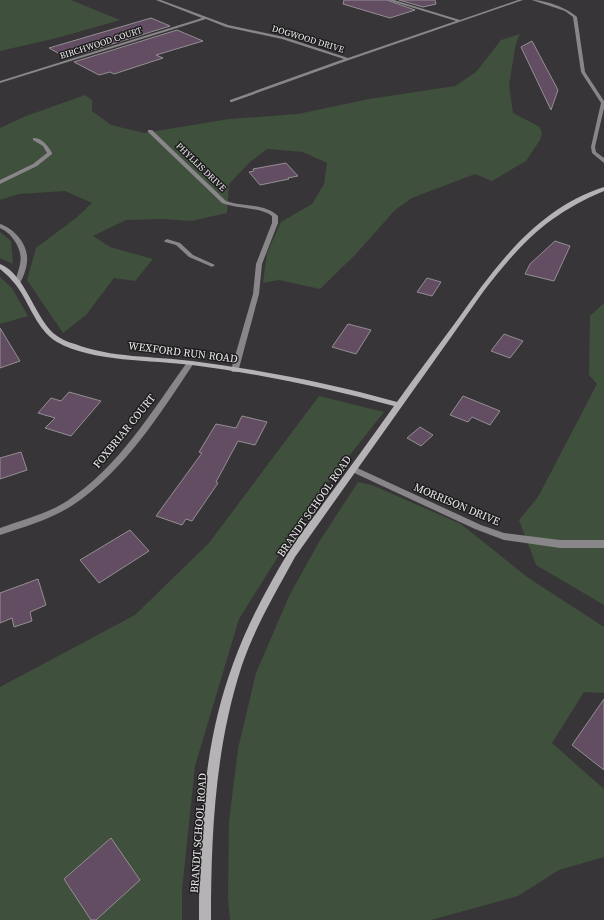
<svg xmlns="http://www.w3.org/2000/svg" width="604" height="920" font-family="'Source Serif 4',serif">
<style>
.green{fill:#3f503c}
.building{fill:#634d62;stroke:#948f93}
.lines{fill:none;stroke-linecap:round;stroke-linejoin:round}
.lane{fill:#888688;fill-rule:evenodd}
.street{fill:#888688;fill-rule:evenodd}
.secondary{fill:#b6b3b6;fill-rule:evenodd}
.labels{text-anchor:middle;stroke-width:3;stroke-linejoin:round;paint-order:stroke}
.far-street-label{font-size:9px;fill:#eceaec;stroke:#1e1d1e}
.street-label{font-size:11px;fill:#eceaec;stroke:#1e1d1e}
</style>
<rect width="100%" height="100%" fill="#383538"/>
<!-- green -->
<path class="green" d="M 0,0 L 71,0 L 120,20 L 57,38 L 0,51 Z
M 520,34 L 516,43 L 509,85 L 513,113 L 540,127 L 542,133 L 540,140 L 526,161 L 492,181 L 475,174 L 412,198 L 395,210 L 356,254 L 320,289 L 279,280 L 263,283 L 267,253 L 281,222 L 312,204 L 324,184 L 327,163 L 303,152 L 267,149 L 250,162 L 229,184 L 227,213 L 191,221 L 163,219 L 126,220 L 93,236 L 110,247 L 153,259 L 135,281 L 114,278 L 86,315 L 63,333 L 27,280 L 36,248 L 76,218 L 92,203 L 65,191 L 19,194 L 0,200 L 0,128 L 26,116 L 85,95 L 92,100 L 92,111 L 111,125 L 144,133 L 229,119 L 298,114 L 369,99 L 455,86 L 476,72 L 501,40 Z
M 0,232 L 11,241 L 13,264 L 0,258 Z
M 0,277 L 12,288 L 28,316 L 0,324 Z
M 604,303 L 604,605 L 536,565 L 519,520 L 538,497 L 597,384 L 589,375 L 590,316 Z
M 319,396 L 384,412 L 311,504 L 239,619 L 195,766 L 182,890 L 182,920 L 0,920 L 0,687 L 135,615 L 209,543 Z
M 358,482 L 372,485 L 461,524 L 527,577 L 604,627 L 604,693 L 584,692 L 552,743 L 604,789 L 604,857 L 559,870 L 518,896 L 431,920 L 230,920 L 228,898 L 229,821 L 238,749 L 256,673 L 290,594 L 319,542 Z"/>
<!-- building -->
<path class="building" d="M 344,0 L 387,0 L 415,10 L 390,18 L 343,4 Z
M 399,0 L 435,0 L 436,4 L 423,7 Z
M 151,18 L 170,26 L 67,58 L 49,48 Z
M 177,30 L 203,41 L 156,55 L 163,58 L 114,74 L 110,72 L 99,75 L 74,62 Z
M 532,41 L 558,90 L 551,110 L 521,47 Z
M 286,163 L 298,176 L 288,178 L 289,179 L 260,185 L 249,172 L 254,171 L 253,169 Z
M 555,241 L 570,246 L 554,281 L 525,274 L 530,264 Z
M 427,278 L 441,282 L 432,296 L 417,292 Z
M 348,324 L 371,330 L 356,354 L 332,347 Z
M 0,328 L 20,361 L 0,368 Z
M 504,334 L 523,341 L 510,358 L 491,351 Z
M 69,392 L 101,401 L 71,436 L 45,428 L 55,418 L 38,413 L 51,398 L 61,401 Z
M 463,396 L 500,411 L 490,425 L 472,417 L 468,422 L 450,415 Z
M 242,416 L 267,422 L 255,445 L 238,441 L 216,482 L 218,483 L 192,521 L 186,519 L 182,525 L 156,516 L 202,453 L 199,452 L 216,424 L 236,428 Z
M 420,427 L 433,435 L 421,446 L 407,438 Z
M 21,452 L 27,470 L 0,479 L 0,458 Z
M 130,530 L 149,551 L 99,583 L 80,560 Z
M 38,579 L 46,605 L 30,612 L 32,621 L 14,627 L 12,618 L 0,623 L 0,593 Z
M 604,699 L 604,770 L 572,745 Z
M 111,838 L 140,880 L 96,920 L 91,920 L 64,879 Z"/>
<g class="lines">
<!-- lane -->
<path class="lane" d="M 33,138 C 43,138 48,146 52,153 L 52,154 L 37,166 L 0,184 L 0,180 L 33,164 L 47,153 L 43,146 L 33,140 Z
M 0,224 C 13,228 26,242 27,256 C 28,265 24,276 20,283 L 18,284 L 15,282 C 20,265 25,256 14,240 C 10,234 6,231 0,228 Z
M 167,239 L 180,243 L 193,255 L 215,265 L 212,267 L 210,266 L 189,257 L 176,245 L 165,242 L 164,241 Z"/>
<!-- street -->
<path class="street" d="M 156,0 L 161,0 L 228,25 L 284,37 L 348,58 L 456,21 L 388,0 L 394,0 L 460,20 L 518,0 L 523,0 L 349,60 L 232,102 L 230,102 L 230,100 L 344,59 L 282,39 L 226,27 L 206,19 L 0,83 L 0,81 L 202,18 Z
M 532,0 C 546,0 567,8 577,17 L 585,72 L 604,101 L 604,108 L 595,147 L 596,152 L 604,158 L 604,163 L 592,153 L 591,147 L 601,103 L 581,72 L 573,17 L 565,11 Z
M 148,130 L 152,130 L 226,201 C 242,207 265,203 278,216 L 278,223 L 262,264 L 259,294 L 238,372 L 232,372 L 231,370 L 253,294 L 256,264 L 272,223 L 272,216 C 260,207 237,209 222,203 L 148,132 Z
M 188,361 L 190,361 L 194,363 C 160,414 125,470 73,505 C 52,519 24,527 0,535 L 0,528 C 22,520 47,514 67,501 C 119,467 152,411 188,361 Z
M 353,466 L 481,525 L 504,533 L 560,540 L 604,540 L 604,548 L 560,548 L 504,540 L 475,529 L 350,471 L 349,469 Z"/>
<!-- secondary -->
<path class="secondary" d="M 604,187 L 604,191 C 547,215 520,244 483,292 L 295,557 C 276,592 255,627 242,665 C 215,748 211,834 211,920 L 199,920 C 199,834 203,745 233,664 C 247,625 267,588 288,553 C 298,536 312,520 323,504 C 347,471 371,439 394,406 C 328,388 260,374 192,365 C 153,360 91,362 57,342 C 40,332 32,311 22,294 C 16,284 9,276 0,269 L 0,264 C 25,274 34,315 53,333 C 59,338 67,342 75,344 C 111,358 153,356 192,361 C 261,370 330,383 397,402 C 417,374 438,346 458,319 C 496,265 538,208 604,187 Z"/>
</g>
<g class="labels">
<!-- far-street labels -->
<g class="far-street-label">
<text transform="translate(308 39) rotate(17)" y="3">DOGWOOD DRIVE</text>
<text transform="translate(101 43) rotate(-18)" y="3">BIRCHWOOD COURT</text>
<text transform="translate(201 167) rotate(44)" y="3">PHYLLIS DRIVE</text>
</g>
<!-- street labels -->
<g class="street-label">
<text transform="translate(183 352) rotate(7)" y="4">WEXFORD RUN ROAD</text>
<text transform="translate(124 431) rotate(-51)" y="4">FOXBRIAR COURT</text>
<text transform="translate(457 504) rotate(23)" y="4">MORRISON DRIVE</text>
<text transform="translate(314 506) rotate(-55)" y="4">BRANDT SCHOOL ROAD</text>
<text transform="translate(198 833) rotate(-86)" y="4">BRANDT SCHOOL ROAD</text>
</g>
</g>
</svg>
